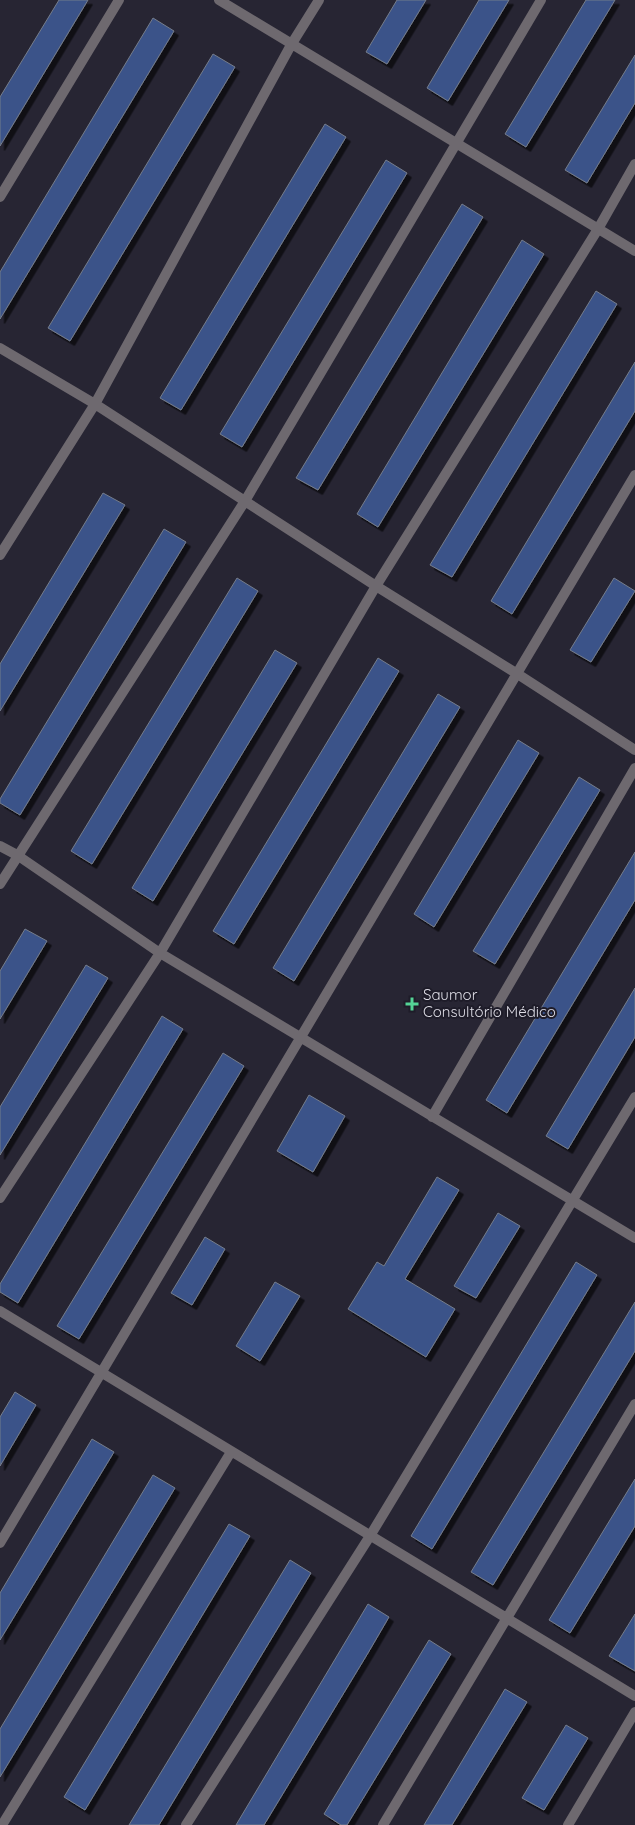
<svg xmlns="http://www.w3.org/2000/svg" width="635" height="1825" font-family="Quicksand,sans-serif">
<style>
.building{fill:#3a5289;stroke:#757d8b;filter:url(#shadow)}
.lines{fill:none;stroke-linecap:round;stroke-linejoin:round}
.minor{stroke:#6e696f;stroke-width:10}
.poi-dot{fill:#54d396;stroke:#1e1c29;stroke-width:2}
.labels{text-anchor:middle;stroke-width:4;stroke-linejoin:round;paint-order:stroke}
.poi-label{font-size:15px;fill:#dedde6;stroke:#1e1c29;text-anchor:start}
</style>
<defs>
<filter id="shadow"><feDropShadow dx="4.5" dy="4.5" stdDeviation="0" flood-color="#0009"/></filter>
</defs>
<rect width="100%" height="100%" fill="#272533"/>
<!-- building -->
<path class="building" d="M 59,0 L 88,0 L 0,146 L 0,97 Z
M 397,0 L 426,0 L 387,64 L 366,52 Z
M 479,0 L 509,0 L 448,101 L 427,88 Z
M 586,0 L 615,0 L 526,147 L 505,134 Z
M 153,18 L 174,31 L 0,319 L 0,272 Z
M 213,54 L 235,67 L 70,341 L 48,328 Z
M 635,55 L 635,103 L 587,183 L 565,170 Z
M 325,124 L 346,137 L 181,410 L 160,398 Z
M 386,160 L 407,173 L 242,447 L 220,434 Z
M 462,204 L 483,217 L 318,490 L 296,478 Z
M 522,240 L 544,254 L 378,527 L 357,514 Z
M 596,291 L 617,304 L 452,577 L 430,565 Z
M 635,362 L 635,411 L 512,614 L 491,601 Z
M 103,493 L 125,505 L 0,711 L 0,664 Z
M 164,529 L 186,542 L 20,815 L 0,803 L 0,799 Z
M 237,578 L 258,591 L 92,864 L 71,851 Z
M 614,578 L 635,591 L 591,662 L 570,650 Z
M 275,650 L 297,663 L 153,901 L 132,888 Z
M 378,658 L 399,671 L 234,944 L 213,931 Z
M 438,694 L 460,707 L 294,981 L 273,968 Z
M 518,740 L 539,753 L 434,927 L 414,914 Z
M 579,777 L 600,790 L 495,964 L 473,951 Z
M 635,852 L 635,900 L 507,1113 L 486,1100 Z
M 25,929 L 47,941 L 0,1019 L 0,971 Z
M 86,965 L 108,978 L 0,1155 L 0,1107 Z
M 635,988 L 635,1037 L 568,1149 L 546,1136 Z
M 162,1016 L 183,1029 L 18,1303 L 0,1292 L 0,1284 Z
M 223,1053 L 244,1066 L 79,1339 L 57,1326 Z
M 309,1095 L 345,1116 L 313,1172 L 277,1151 Z
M 437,1177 L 459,1190 L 405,1279 L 455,1309 L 426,1357 L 348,1309 L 377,1262 L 384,1266 Z
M 498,1213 L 520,1226 L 476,1298 L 454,1286 Z
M 205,1237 L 225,1249 L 192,1305 L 171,1293 Z
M 576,1262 L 597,1275 L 432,1549 L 411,1536 Z
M 275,1282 L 300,1296 L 260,1361 L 236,1346 Z
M 635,1302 L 635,1351 L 493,1585 L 471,1572 Z
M 15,1392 L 36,1405 L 0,1466 L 0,1417 Z
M 92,1439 L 114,1452 L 0,1640 L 0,1593 Z
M 153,1475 L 175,1488 L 0,1777 L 0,1729 Z
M 635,1479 L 635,1526 L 570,1633 L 549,1620 Z
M 229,1524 L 250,1536 L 85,1810 L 64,1797 Z
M 290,1560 L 311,1573 L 159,1825 L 129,1825 Z
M 368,1604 L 389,1617 L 368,1653 L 264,1825 L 236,1825 Z
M 635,1614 L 635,1671 L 609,1656 Z
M 429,1640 L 451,1654 L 347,1825 L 341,1825 L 324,1814 Z
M 505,1689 L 527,1702 L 452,1825 L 424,1825 Z
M 566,1725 L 588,1738 L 544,1810 L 522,1798 Z"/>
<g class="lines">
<!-- minor -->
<path class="minor" d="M 219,0 L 635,251
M 0,197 L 119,0
M 0,348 L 95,404 L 376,586 L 516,673 L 635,750
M 0,555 L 95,404 L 291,45 L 319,0
M 0,846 L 17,855 L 160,953 L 635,1238
M 0,884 L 245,501 L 541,0
M 432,1117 L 635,768
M 0,1198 L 160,953 L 376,586 L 598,229 L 635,164
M 0,1311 L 635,1696
M 0,1543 L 635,475
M 2,1825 L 231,1452
M 186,1825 L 370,1536 L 635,1097
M 383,1825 L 635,1404
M 568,1825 L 635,1712"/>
</g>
<!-- markers -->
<path class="poi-dot" d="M409.5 996.5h5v5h5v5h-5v5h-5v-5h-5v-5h5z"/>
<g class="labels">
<!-- poi labels -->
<g class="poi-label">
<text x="423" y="1000">Saumor<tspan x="423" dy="17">Consultório Médico</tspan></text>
</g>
</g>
</svg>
